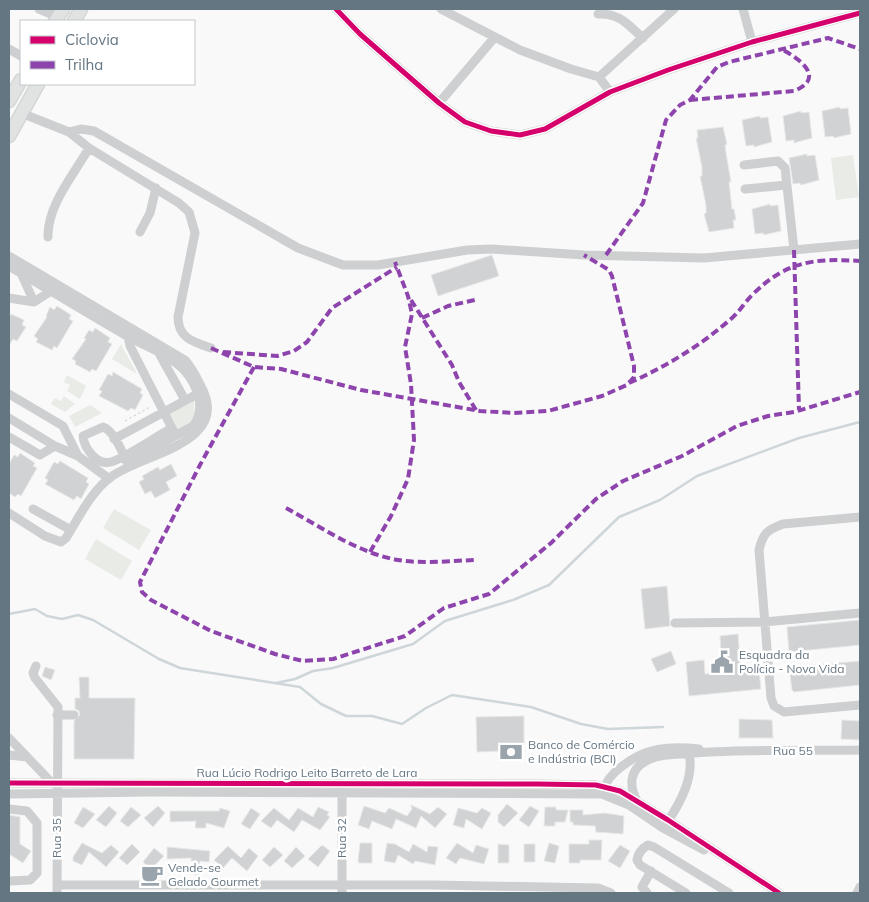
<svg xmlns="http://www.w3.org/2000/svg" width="869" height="902" font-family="Mulish,sans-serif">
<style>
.green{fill:#e8ebe6}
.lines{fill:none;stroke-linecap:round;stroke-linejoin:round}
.stream{stroke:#ced6d9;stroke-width:2.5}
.building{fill:#d0d2d3;stroke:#e8e8e8}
.highway-casing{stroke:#d5d6d6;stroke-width:15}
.path{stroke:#cbcccd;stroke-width:1;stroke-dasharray:2.5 2.5;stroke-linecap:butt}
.minor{stroke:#cecfd0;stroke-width:9}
.highway{stroke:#e1e2e2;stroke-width:12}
.quiet{stroke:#8e44ad;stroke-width:4;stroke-dasharray:8 4;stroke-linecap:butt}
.cycleway-casing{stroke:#fff;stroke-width:8}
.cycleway{stroke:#d6006c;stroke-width:5}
.labels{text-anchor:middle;stroke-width:5;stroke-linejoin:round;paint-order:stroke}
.poi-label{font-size:12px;fill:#657683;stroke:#fff;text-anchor:start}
.street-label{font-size:12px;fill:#657683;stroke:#fff}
</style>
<rect width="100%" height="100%" fill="#f9f9f9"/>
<!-- green -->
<path class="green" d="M 853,155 L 859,197 L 836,200 L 831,158 Z
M 121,344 L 137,374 L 112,359 Z
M 67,375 L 86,386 L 80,399 L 67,391 L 70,385 L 64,382 Z
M 64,396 L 75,404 L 65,412 L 51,404 L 55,398 L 61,401 Z
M 194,401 L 195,417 L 188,425 L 177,431 L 168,414 Z
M 90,405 L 102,413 L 75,427 L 69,416 Z
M 114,509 L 151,530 L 139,550 L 103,528 Z
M 96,539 L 132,561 L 121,580 L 85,559 Z"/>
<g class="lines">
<!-- stream -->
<path class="stream" d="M 9,614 L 35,609 L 47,616 L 62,619 L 78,615 L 93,620 L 159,659 L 180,668 L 300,687 L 321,704 L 346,716 L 372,716 L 402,724 L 426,708 L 452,695 L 531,707 L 581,724 L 608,729 L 663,727
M 276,683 L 295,679 L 313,671 L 333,668 L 413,644 L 445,621 L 513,600 L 549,585 L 619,517 L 660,500 L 697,476 L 799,438 L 860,422"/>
</g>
<!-- building -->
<path class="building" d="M 840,107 L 840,109 L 848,108 L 851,134 L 834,138 L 833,136 L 825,137 L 822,111 Z
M 801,111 L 801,113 L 809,112 L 812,138 L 794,143 L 794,140 L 786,141 L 783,116 Z
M 760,116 L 760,118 L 768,117 L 772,142 L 754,147 L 754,145 L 746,146 L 742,120 Z
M 723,127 L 727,144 L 725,145 L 726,153 L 731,182 L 729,182 L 732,209 L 734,209 L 736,220 L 733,220 L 734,228 L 709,232 L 704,214 L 706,213 L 706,205 L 700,176 L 702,176 L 702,167 L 696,138 L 698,138 L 697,130 Z
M 807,154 L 807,156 L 815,155 L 819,180 L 801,185 L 800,183 L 793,184 L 789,158 Z
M 770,204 L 770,206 L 778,205 L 781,231 L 764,235 L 763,233 L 755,234 L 752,209 Z
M 492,255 L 499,276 L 438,296 L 431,275 Z
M 57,306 L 71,315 L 69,319 L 73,321 L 57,348 L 54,346 L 52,350 L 36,342 L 38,339 L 34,336 L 47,317 L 46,316 L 50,307 L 54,310 Z
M 11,314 L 24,320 L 22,325 L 26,327 L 17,341 L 13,339 L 9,346 L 9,318 Z
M 95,328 L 110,338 L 108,342 L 112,344 L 96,371 L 92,369 L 90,372 L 75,364 L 76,361 L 72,359 L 86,339 L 84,338 L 89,330 L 93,332 Z
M 113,372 L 142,389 L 140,393 L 143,395 L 135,410 L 131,408 L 128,411 L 99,396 L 102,391 L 99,390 L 108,374 L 112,376 Z
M 20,453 L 35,463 L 33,466 L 37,468 L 21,496 L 18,494 L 15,497 L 9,493 L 9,464 L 14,455 L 18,457 Z
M 60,461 L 88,478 L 86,482 L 89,484 L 81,499 L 77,496 L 74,500 L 45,484 L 48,480 L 45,478 L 54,462 L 58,464 Z
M 171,464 L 177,476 L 166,482 L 170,490 L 155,498 L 151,491 L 145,494 L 139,482 L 144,479 L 142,476 L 158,467 L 160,470 Z
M 667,586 L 670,626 L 645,629 L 641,589 Z
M 860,620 L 860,645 L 789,652 L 787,627 Z
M 738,634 L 741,672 L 759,670 L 761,689 L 689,696 L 686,662 L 704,660 L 705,674 L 722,673 L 720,636 Z
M 671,651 L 676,664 L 657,672 L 651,659 Z
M 860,661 L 860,685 L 794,692 L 792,690 L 789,667 Z
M 45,667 L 55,670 L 51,680 L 42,676 Z
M 79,677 L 89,677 L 89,698 L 135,698 L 134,759 L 74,759 L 74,721 L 80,715 L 79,711 L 75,709 L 75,698 L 80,698 Z
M 524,716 L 524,744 L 500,745 L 500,751 L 477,752 L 476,717 Z
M 739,719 L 772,720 L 773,738 L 739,738 Z
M 842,720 L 860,721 L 860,740 L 841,739 Z
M 507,804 L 518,813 L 504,827 L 498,822 L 498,815 Z
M 411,805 L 430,814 L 438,807 L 447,814 L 435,828 L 421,816 L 416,828 L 396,819 L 392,829 L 372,821 L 369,829 L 358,825 L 364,806 L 385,813 L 389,808 L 407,816 L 412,809 Z
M 109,806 L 117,813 L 106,827 L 96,820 Z
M 158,806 L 165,813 L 153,827 L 144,818 Z
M 530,806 L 539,811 L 529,827 L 519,820 Z
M 83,807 L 95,814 L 83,828 L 74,823 Z
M 131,807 L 141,815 L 128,827 L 120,821 Z
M 318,807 L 329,812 L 327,815 L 330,817 L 320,830 L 302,820 L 294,832 L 277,820 L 271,828 L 261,821 L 274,808 L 289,820 L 298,808 L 313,817 Z
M 545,807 L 556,807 L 556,810 L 568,810 L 565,822 L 555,822 L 555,826 L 544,826 Z
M 220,808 L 230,811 L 224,828 L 206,823 L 206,828 L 195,828 L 196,821 L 170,822 L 170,811 L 219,811 Z
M 251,808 L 260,814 L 250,829 L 241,824 Z
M 458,808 L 477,813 L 482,808 L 491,813 L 482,829 L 466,819 L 464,828 L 453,825 Z
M 570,810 L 583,810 L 583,815 L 605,813 L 624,816 L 623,834 L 596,832 L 595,826 L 573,825 L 573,822 L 570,822 Z
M 9,815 L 20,817 L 20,844 L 31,851 L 23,863 L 9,854 Z
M 589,840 L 602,840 L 601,860 L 580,860 L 580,863 L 569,863 L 569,844 L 589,844 Z
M 82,843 L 102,853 L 111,845 L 119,852 L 106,867 L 89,852 L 82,865 L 73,861 L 73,857 Z
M 360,843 L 372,843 L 372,863 L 359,863 L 358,861 Z
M 387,843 L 395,844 L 409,852 L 413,844 L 427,852 L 428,846 L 438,847 L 435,865 L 415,861 L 413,864 L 398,855 L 395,863 L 384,861 Z
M 457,843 L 473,853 L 476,845 L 489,849 L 484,864 L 460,858 L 456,864 L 446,858 Z
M 549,843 L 559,846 L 555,863 L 544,861 Z
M 132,844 L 140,852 L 127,865 L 119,858 Z
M 498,844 L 509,845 L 509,863 L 498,863 Z
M 524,844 L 535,844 L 535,862 L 524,862 Z
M 322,845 L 330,851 L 318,867 L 308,859 Z
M 620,845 L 630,851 L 620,868 L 608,861 Z
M 228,846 L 241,858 L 249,848 L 258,856 L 247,871 L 232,858 L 223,868 L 214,860 Z
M 167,847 L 210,851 L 209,862 L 200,861 L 199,875 L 194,875 L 194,861 L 191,861 L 191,858 L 167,859 Z
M 274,847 L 283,855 L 270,867 L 262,860 Z
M 296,847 L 305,856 L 292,868 L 284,861 Z
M 154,848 L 164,856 L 151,869 L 143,862 Z"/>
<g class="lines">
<defs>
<path id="highway" d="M 55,21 L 63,9
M 74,21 L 81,9
M 9,101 L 21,80
M 9,136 L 38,84"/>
</defs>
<!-- highway casing -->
<use href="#highway" class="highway-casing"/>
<!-- path -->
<path class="path" d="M 125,421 L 150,407"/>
<!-- minor -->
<path class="minor" d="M 39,9 L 58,17
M 336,9 L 360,34 L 439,103 L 465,122 L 491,131 L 520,135 L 545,129 L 610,92 L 668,70 L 752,42 L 860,13
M 441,9 L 520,50 L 571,69 L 599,77 L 610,92
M 743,9 L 752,42
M 598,14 C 620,13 628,25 643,38
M 9,49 L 21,56
M 599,77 L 674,9
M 439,103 L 494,38
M 21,113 L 69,132 L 89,148 L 179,203 L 189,212 L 195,233 L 178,317 C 178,338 193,342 211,348
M 69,132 L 81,129 L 94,131 L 298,248 L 343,265 L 378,265 L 467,250 L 492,249 L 584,255 L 704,258 L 860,244
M 744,165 L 778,161 L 785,168 L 794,250
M 745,189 L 787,185
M 140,232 L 150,213 L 156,188
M 48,237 C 47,206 74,174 89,148
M 9,256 L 185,360 C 192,368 196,376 201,386 C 232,444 143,453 111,477 C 92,490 78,519 66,538 L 61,542 L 45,536 L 9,513
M 9,266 C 48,289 87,313 127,336 C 145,346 168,354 183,369 C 197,384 207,409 193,426 L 137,457 L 129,466
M 21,273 L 34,302
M 9,298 L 34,302 L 54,289
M 130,333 L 128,336 L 130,346 L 175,434
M 160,355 L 185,400
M 9,394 L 63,426 L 78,456
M 9,418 L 55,446 L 78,456 L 108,478
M 9,437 L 40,455 L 55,446
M 114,439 L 201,392
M 129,466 C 123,455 115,431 103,427 L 83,436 C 84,448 97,466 111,462 C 125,458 157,436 172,428
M 33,509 L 71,530
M 860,517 L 783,524 C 767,530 763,533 759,550 L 771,698 L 774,706 L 784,712 L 860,705
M 675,623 L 764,622 L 860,613
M 36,666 L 33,673 L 35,678 L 58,707 L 57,893
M 57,715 L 74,715
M 9,738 L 51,782
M 9,755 L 27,757
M 9,783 L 538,784 L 596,785 L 620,791 L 668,820 L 779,893
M 342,789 L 342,893
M 603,791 C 606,781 613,773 621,767 C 646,747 669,746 699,749
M 9,794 L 151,792 L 602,794 L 629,805 L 663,828 L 704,850
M 637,801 C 629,786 629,770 646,761 C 661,753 678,755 695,753 C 750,749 805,751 860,750
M 9,809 L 27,811 L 37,823 L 37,873 L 30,880 L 9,881
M 666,824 C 681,802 696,775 688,748
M 57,885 L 434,885 L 598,888 L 611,893
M 647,893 L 642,887 L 651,871
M 686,893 L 640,865 L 637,860 C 638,853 641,849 648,845 L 654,847 L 729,893
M 857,893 L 860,887"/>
<!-- highway -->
<use href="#highway" class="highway"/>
<!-- quiet -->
<path class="quiet" d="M 690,100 L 794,91 C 826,78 800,59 783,50
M 794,250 L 799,410
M 606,255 L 643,203 L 666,120 L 680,105 L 690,100 L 717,67 L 729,62 L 828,38 L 860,49
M 411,300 L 452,365 L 459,382 L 476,410
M 422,318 L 448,306 L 475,300
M 211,348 L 254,367 L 281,369 L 361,390 L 480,411 L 513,413 L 548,411 L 602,396 L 627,385 L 634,377 L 634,366 L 612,276 L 609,270 L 584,255
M 223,352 L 277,356 L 294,351 L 307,342 L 332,308 L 397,267
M 254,367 L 200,465 L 140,582 L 142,592 L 151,600 L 211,631 L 275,654 L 303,661 L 333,659 L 405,636 L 444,608 L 489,594 L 551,543 L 596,499 L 623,481 L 682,456 L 737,426 L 768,416 L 794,412 L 860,392
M 629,383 C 667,366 700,346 732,318 C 740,311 745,302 752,295 C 786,261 814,258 860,261
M 286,508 C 321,527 358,553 398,560 C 423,564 449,561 474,560
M 370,552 L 391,516 L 408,479 L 414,440 L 411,384 L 405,347 L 412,314 L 408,296 L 395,262"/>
<defs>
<path id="cycleway" d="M 336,9 L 360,34 L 439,103 L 465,122 L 491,131 L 520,135 L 545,129 L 610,92 L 668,70 L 752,42 L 860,13
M 9,783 L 538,784 L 596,785 L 620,791 L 668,820 L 779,893"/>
</defs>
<!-- cycleway casing -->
<use href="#cycleway" class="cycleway-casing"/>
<!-- cycleway -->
<use href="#cycleway" class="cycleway"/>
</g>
<!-- icons -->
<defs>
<symbol id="civic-bare" viewBox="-9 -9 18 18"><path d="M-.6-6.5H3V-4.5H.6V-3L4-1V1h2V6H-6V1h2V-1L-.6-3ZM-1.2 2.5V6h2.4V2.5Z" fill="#99a4ac" stroke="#fff" stroke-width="2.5" paint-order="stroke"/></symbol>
<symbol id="bank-bare" viewBox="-9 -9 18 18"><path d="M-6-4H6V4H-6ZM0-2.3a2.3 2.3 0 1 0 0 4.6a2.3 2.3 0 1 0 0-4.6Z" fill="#99a4ac" stroke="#fff" stroke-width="2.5" paint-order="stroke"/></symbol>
<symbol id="cafe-bare" viewBox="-9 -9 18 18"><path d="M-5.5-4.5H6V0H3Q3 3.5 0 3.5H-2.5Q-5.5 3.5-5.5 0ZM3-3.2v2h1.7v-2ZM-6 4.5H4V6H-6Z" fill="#99a4ac" stroke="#fff" stroke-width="2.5" paint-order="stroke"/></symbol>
</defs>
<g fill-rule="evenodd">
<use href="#civic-bare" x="706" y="646" width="32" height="32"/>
<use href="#bank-bare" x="495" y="736" width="32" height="32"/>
<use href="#cafe-bare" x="136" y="859" width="32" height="32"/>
</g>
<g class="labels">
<!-- poi labels -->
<g class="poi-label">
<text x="739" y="659">Esquadra da<tspan x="739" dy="14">Polícia - Nova Vida</tspan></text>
<text x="528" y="749">Banco de Comércio<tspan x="528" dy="14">e Indústria (BCI)</tspan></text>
<text x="168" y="872">Vende-se<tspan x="168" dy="14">Gelado Gourmet</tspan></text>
</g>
<!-- street labels -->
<g class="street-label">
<text x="793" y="755">Rua 55</text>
<text x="307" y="777">Rua Lúcio Rodrigo Leito Barreto de Lara</text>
<text transform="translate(57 838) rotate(-90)" y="4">Rua 35</text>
<text transform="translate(342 838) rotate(-90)" y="4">Rua 32</text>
</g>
</g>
<!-- border -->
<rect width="869" height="902" fill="none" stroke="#657683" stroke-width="20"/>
<!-- legend -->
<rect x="20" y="20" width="175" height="65" fill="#ffffff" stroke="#c1c8cd"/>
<rect x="30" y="36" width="25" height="8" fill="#d6006c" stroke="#c1c8cd"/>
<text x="65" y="45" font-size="15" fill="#657683">Ciclovia</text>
<rect x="30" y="61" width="25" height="8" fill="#8e44ad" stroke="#c1c8cd"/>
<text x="65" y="70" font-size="15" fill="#657683">Trilha</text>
</svg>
